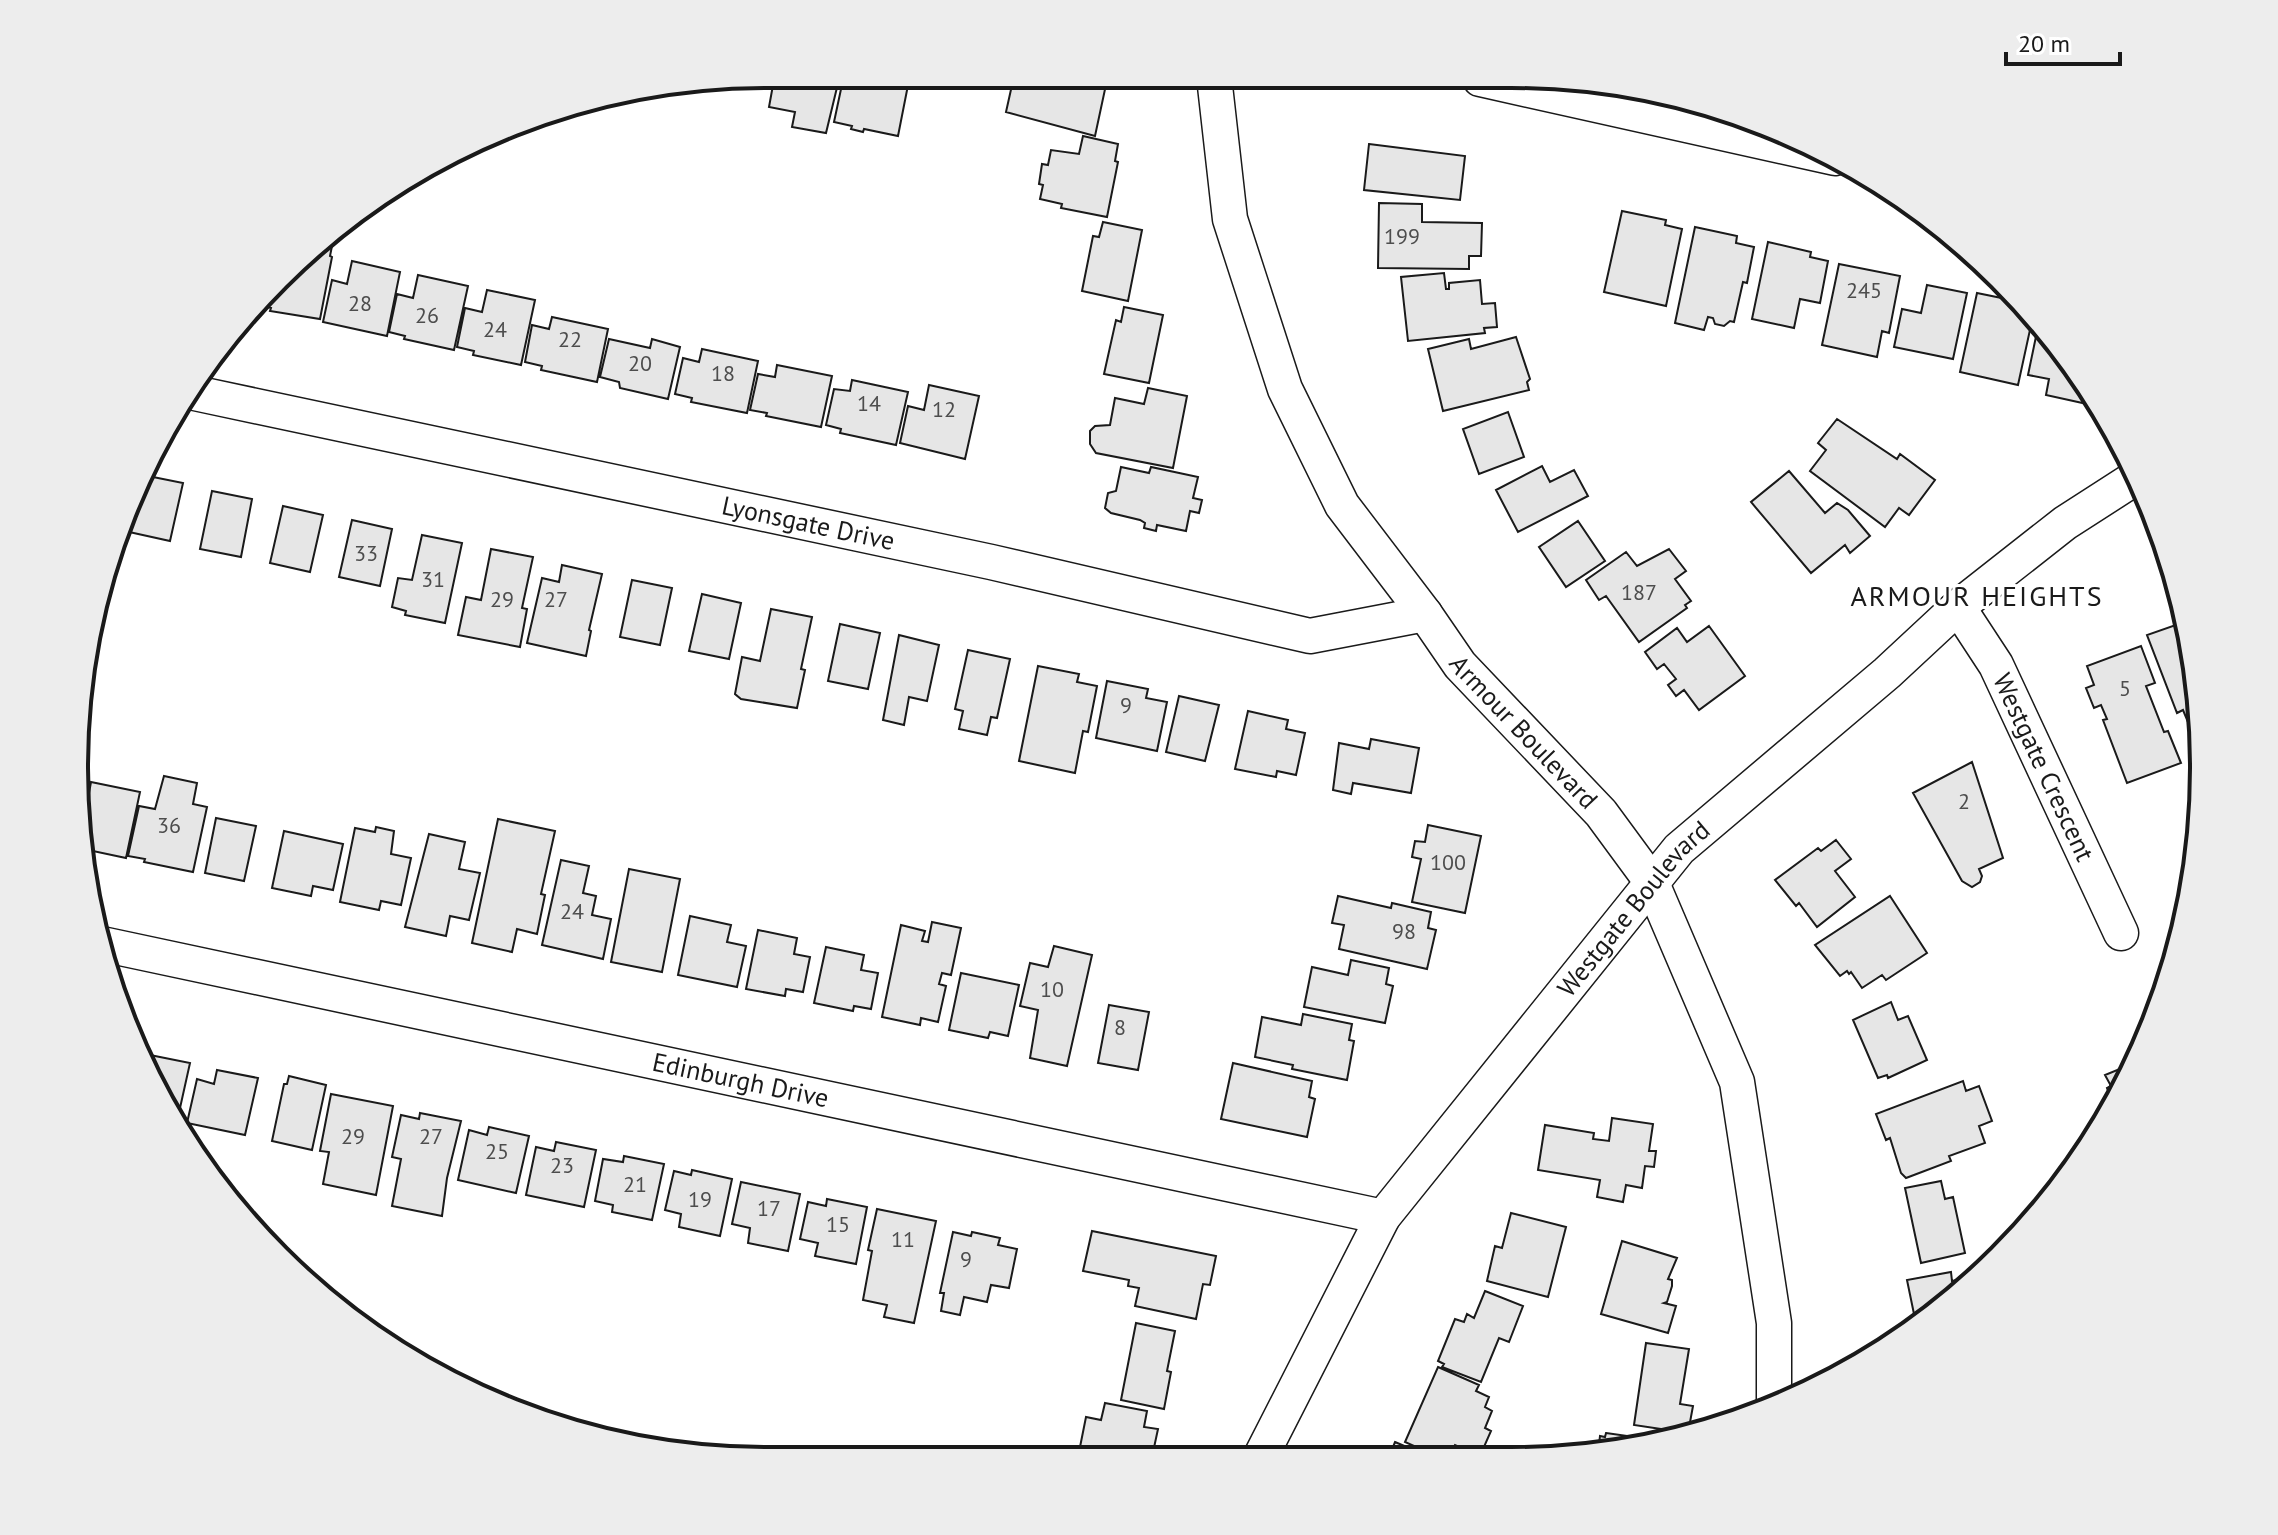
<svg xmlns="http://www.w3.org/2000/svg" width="2278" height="1535" font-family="'PT Sans',sans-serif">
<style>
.building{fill:#e6e6e6;stroke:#1a1a1a;stroke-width:2}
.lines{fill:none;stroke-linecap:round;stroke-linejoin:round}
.street-casing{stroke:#1a1a1a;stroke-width:37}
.street{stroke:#fff;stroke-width:34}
.labels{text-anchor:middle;stroke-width:6;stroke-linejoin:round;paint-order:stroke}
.number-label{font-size:22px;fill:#4d4d4d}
.street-label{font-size:26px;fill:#1a1a1a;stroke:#fff}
.neighbourhood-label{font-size:28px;letter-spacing:2px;fill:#1a1a1a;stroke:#fff}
.rim{fill:none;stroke:#1a1a1a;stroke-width:4}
</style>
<rect width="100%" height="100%" fill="#fff"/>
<!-- building -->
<path class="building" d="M 775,74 L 840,75 L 826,133 L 792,127 L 795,112 L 769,107 Z
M 844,75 L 910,75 L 898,136 L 864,129 L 863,132 L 851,129 L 852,126 L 834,122 Z
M 1014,76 L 1093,76 L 1107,80 L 1095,136 L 1006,112 Z
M 1083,136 L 1118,144 L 1115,161 L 1118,162 L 1107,217 L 1061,208 L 1062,204 L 1040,199 L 1043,185 L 1039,184 L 1042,164 L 1048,165 L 1051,150 L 1079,154 Z
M 1369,144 L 1465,156 L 1460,200 L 1364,190 Z
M 1379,203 L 1422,204 L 1422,222 L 1482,223 L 1481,256 L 1469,256 L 1469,269 L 1378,268 Z
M 1622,211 L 1666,220 L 1665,225 L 1682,229 L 1666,306 L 1604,292 Z
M 1103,222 L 1142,230 L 1128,301 L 1082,291 L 1093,236 L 1099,237 Z
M 1695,227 L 1737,236 L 1736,243 L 1754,247 L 1747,283 L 1743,282 L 1734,322 L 1730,321 L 1724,326 L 1715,324 L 1713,318 L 1708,317 L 1704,330 L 1675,323 Z
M 334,236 L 330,256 L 332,257 L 320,319 L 270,311 L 271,308 L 260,305 Z
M 1768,242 L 1811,252 L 1810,257 L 1828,261 L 1820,303 L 1800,299 L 1794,328 L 1752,319 Z
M 352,261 L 400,272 L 387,336 L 323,322 L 332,280 L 347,284 Z
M 1839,264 L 1900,276 L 1889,333 L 1882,331 L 1877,357 L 1822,345 Z
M 1444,273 L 1446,289 L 1449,289 L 1449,283 L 1480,280 L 1482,304 L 1495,303 L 1497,327 L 1484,328 L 1485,333 L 1408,341 L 1401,277 Z
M 418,275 L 468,286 L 454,350 L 404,339 L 405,336 L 389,332 L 397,294 L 413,298 Z
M 1927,285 L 1967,293 L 1953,359 L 1894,347 L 1902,309 L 1921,313 Z
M 487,290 L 535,300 L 521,365 L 473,355 L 474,351 L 457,347 L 465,308 L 482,312 Z
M 1977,293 L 2021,302 L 2033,316 L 2018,385 L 1960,372 Z
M 1124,307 L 1163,315 L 1149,383 L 1104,374 L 1116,320 L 1121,322 Z
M 552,317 L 608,329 L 597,382 L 541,370 L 542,366 L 525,362 L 532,325 L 549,329 Z
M 2039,322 L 2061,346 L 2089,391 L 2087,404 L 2046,395 L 2049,379 L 2028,375 Z
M 1516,337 L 1530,379 L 1527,382 L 1529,390 L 1443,411 L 1428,349 L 1469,339 L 1471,349 Z
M 609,339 L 650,348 L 652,339 L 680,347 L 668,399 L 620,388 L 619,382 L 600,377 Z
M 702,349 L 758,361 L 747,413 L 691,402 L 692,398 L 675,394 L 683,358 L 699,362 Z
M 777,365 L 832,376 L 821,427 L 766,416 L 767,413 L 750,410 L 758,374 L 775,377 Z
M 852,380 L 908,392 L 896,445 L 840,433 L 841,429 L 826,425 L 834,389 L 850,391 Z
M 929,385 L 979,396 L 965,459 L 900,443 L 908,406 L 924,410 Z
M 1148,388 L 1187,396 L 1173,468 L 1096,453 L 1090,444 L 1090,431 L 1095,426 L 1110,425 L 1115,398 L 1144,404 Z
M 1508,412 L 1524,457 L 1479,474 L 1463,429 Z
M 1837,419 L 1897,459 L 1900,454 L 1935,480 L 1909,515 L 1899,508 L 1885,527 L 1810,471 L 1826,450 L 1818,443 Z
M 1542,466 L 1550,482 L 1574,470 L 1588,496 L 1518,532 L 1496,490 Z
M 1121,467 L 1149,473 L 1151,467 L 1198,477 L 1193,498 L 1202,500 L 1199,513 L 1190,511 L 1186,531 L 1157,525 L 1156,531 L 1144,528 L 1145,523 L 1140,520 L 1111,513 L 1105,508 L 1108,493 L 1116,491 Z
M 1789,471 L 1825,513 L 1837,503 L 1848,510 L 1870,536 L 1850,553 L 1845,545 L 1811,573 L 1751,502 Z
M 143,475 L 183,483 L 170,541 L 120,530 L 127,503 Z
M 212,491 L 252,499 L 241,557 L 200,549 Z
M 283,506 L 323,515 L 310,572 L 270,563 Z
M 352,520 L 392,529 L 380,586 L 339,577 Z
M 1578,521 L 1605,561 L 1566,587 L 1539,547 Z
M 422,535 L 462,543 L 445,623 L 405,615 L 406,611 L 392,607 L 398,578 L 412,580 Z
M 491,549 L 533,557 L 522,608 L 527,609 L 520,647 L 458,635 L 466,597 L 481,600 Z
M 1669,549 L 1686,571 L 1675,579 L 1691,601 L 1685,605 L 1687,608 L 1639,642 L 1606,596 L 1599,600 L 1586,580 L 1626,552 L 1637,566 Z
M 562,565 L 602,574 L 589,630 L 591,631 L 586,656 L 527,643 L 542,578 L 559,582 Z
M 632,580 L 672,588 L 660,645 L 620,637 Z
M 702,594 L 741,603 L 729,659 L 689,651 Z
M 771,609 L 812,617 L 801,669 L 805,670 L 797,708 L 741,699 L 735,694 L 742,657 L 760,661 Z
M 2185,617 L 2203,722 L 2190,727 L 2183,710 L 2177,713 L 2147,635 L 2176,625 L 2174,621 Z
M 840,624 L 880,633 L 868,689 L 828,681 Z
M 1709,626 L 1745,676 L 1699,710 L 1684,690 L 1676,696 L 1668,685 L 1676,679 L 1664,664 L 1657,669 L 1645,652 L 1677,628 L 1687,642 Z
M 899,635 L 939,645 L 927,701 L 909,697 L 904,725 L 883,720 Z
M 2141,646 L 2155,683 L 2146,686 L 2164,732 L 2168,731 L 2181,763 L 2127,783 L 2103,720 L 2107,719 L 2101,705 L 2094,708 L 2086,688 L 2094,685 L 2087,666 Z
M 968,650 L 1010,659 L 997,718 L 991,717 L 987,735 L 959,729 L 963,711 L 955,709 Z
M 1038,666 L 1079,674 L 1077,682 L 1097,686 L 1088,732 L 1083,731 L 1075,773 L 1019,761 Z
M 1107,681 L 1148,689 L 1146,698 L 1167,702 L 1157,751 L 1096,738 Z
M 1179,696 L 1219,705 L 1205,761 L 1166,752 Z
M 1248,711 L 1288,720 L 1286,729 L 1305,733 L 1296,775 L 1277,771 L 1276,777 L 1235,769 Z
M 1371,739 L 1419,748 L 1411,793 L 1353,783 L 1351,794 L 1333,790 L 1339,743 L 1369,749 Z
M 1972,762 L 2003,858 L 1979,869 L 1982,876 L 1980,882 L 1972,887 L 1962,881 L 1913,793 Z
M 164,776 L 197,783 L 193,804 L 207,807 L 193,872 L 144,862 L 145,859 L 128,856 L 139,806 L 155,809 Z
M 91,782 L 140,792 L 126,858 L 88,850 L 83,803 L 87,804 Z
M 216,818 L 256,826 L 244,881 L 205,873 Z
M 498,819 L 555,831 L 541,894 L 545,895 L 537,934 L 517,929 L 512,952 L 472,943 Z
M 1428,825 L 1481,836 L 1465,913 L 1412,902 L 1421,859 L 1412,857 L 1415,841 L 1425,842 Z
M 376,827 L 394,831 L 391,854 L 411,858 L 401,905 L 381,901 L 379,910 L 340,902 L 355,828 L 375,832 Z
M 284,831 L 343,844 L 333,890 L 313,886 L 311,896 L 272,888 Z
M 429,834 L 465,842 L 459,869 L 480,873 L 469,920 L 450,916 L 446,936 L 405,927 Z
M 1836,840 L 1851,859 L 1835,871 L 1855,897 L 1817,927 L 1799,903 L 1796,906 L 1775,880 L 1818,848 L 1821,851 Z
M 561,860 L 589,866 L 583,893 L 596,896 L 592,915 L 611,919 L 603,959 L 542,945 Z
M 629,869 L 680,879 L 662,972 L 611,962 Z
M 1338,896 L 1391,908 L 1392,903 L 1431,912 L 1428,928 L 1436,930 L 1427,969 L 1339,949 L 1344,925 L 1332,923 Z
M 1890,896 L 1927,953 L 1886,980 L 1882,975 L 1862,988 L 1851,972 L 1849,974 L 1847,971 L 1840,976 L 1815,945 Z
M 690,916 L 731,925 L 727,942 L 746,946 L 737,987 L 678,975 Z
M 932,922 L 961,928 L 951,975 L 942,973 L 939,984 L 946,986 L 938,1022 L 921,1018 L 920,1025 L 882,1017 L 901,925 L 925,931 L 922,941 L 928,942 Z
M 758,930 L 797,938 L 794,954 L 810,957 L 803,992 L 786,989 L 785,996 L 746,989 Z
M 1054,946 L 1092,955 L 1067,1066 L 1030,1058 L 1038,1010 L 1020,1006 L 1030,963 L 1048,967 Z
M 826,947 L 864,955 L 861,970 L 878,973 L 871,1009 L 854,1006 L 853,1011 L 814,1003 Z
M 1351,960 L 1389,968 L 1386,984 L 1393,986 L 1385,1023 L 1304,1007 L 1312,967 L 1348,975 Z
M 961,973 L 1019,985 L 1008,1036 L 990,1032 L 988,1038 L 949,1030 Z
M 1891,1002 L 1898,1020 L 1908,1016 L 1927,1060 L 1888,1078 L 1887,1075 L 1878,1078 L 1853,1020 Z
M 1109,1005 L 1149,1012 L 1138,1070 L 1098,1063 Z
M 1303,1014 L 1352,1024 L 1349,1040 L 1354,1041 L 1347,1080 L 1292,1069 L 1293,1065 L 1255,1057 L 1262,1017 L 1301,1025 Z
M 150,1055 L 190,1063 L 176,1126 L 167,1115 L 143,1056 L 149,1057 Z
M 1233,1063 L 1312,1081 L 1309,1097 L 1315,1099 L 1307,1137 L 1221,1119 Z
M 2127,1066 L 2130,1072 L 2114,1107 L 2107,1088 L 2111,1086 L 2105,1075 Z
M 217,1070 L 258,1078 L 245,1135 L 187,1123 L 197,1079 L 214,1084 Z
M 289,1076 L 326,1085 L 312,1150 L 272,1141 L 284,1084 L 287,1084 Z
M 1963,1081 L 1966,1091 L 1979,1086 L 1992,1121 L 1979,1126 L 1985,1143 L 1949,1156 L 1951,1161 L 1906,1178 L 1901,1173 L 1890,1138 L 1886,1140 L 1876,1114 Z
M 331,1094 L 393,1106 L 376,1195 L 323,1184 L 329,1152 L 320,1151 Z
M 420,1113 L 461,1121 L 447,1178 L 442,1216 L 392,1206 L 401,1159 L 392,1157 L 401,1115 L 419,1119 Z
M 1612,1118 L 1653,1124 L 1649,1151 L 1656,1151 L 1654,1167 L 1645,1166 L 1642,1188 L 1626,1185 L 1623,1202 L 1597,1197 L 1600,1180 L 1538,1170 L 1545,1125 L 1594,1133 L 1593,1139 L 1609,1141 Z
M 489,1127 L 529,1136 L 516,1193 L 458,1180 L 469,1130 L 487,1135 Z
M 556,1142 L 596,1150 L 584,1207 L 526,1195 L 536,1147 L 554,1151 Z
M 624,1156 L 664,1164 L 652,1220 L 612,1212 L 613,1205 L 595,1201 L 603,1159 L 623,1162 Z
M 692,1170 L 732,1179 L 720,1236 L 679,1227 L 681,1214 L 665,1210 L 674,1171 L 691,1175 Z
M 1941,1181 L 1945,1199 L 1953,1197 L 1965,1253 L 1921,1263 L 1905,1188 Z
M 741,1182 L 800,1194 L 788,1251 L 748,1243 L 750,1228 L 732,1224 Z
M 827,1199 L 867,1207 L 856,1264 L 815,1256 L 818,1243 L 800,1239 L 808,1202 L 826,1206 Z
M 877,1209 L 936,1221 L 914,1323 L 884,1317 L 887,1305 L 863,1300 L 872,1251 L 868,1250 Z
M 1511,1213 L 1566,1227 L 1548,1297 L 1487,1281 L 1495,1246 L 1502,1248 Z
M 1092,1231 L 1216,1256 L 1210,1285 L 1203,1284 L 1196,1319 L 1135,1306 L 1139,1288 L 1128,1286 L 1129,1280 L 1083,1271 Z
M 953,1232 L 971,1236 L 972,1232 L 1000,1238 L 998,1245 L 1017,1249 L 1009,1288 L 991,1285 L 987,1302 L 964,1297 L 960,1315 L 941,1311 L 944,1293 L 940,1293 Z
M 1622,1241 L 1677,1258 L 1668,1279 L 1672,1280 L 1672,1286 L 1667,1302 L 1664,1303 L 1676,1306 L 1668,1333 L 1601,1314 Z
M 1951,1272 L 1952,1281 L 1977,1276 L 1924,1323 L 1922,1312 L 1914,1314 L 1907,1280 Z
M 1485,1291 L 1523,1306 L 1509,1342 L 1499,1338 L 1481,1382 L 1442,1367 L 1444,1364 L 1438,1361 L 1455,1319 L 1464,1322 L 1467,1314 L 1474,1318 Z
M 1136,1323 L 1175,1331 L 1167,1371 L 1171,1372 L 1164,1409 L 1121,1400 Z
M 1646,1343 L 1689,1349 L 1680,1404 L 1693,1406 L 1688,1433 L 1634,1425 Z
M 1438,1367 L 1479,1385 L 1476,1391 L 1489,1397 L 1485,1407 L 1492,1411 L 1485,1428 L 1491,1431 L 1480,1456 L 1455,1445 L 1448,1459 L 1443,1459 L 1405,1442 Z
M 1105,1403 L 1147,1411 L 1144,1427 L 1158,1429 L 1152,1457 L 1078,1457 L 1086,1417 L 1101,1420 Z
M 1606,1433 L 1635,1437 L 1635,1441 L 1640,1442 L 1640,1439 L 1661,1442 L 1598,1453 L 1600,1436 L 1605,1437 Z
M 1395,1442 L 1435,1459 L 1388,1459 Z"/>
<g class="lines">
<defs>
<g id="street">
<path id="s1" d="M 1214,77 L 1230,219 L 1285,389 L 1342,505 L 1425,614 L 1460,665 L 1601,813 L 1651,881 L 1737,1082 L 1774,1323 L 1774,1406"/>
<path d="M 1480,79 L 1835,158"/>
<path id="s2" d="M 190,392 L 991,562 L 1310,636 L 1425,614"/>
<path id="s3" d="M 1958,607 L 1996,665 L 2121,933"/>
<path id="s4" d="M 97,943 L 1383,1217"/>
<path id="s5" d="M 1260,1458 L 1383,1217 L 1679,849 L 1887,673 L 1958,607 L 2065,523 L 2138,476"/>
</g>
</defs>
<!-- street casing -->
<use href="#street" class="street-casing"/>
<!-- street -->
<use href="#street" class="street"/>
</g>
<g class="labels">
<!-- number labels -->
<g class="number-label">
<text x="1402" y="244">199</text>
<text x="1864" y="298">245</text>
<text x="360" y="311">28</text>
<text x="427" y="323">26</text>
<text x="495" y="337">24</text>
<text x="570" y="347">22</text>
<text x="640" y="371">20</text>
<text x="723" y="381">18</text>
<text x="869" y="411">14</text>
<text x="944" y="417">12</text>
<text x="366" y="561">33</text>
<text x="433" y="587">31</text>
<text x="1639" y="600">187</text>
<text x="502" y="607">29</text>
<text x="556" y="607">27</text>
<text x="2125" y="696">5</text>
<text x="1126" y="713">9</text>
<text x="1964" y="809">2</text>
<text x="169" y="833">36</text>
<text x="1448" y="870">100</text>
<text x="572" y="919">24</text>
<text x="1404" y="939">98</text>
<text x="1052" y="997">10</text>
<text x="1120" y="1035">8</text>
<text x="353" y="1144">29</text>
<text x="431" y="1144">27</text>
<text x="497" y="1159">25</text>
<text x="562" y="1173">23</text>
<text x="635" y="1192">21</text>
<text x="700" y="1207">19</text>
<text x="769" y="1216">17</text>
<text x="838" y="1232">15</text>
<text x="903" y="1247">11</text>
<text x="966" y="1267">9</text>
</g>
<!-- street labels -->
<g class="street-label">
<text dy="9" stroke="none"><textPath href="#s2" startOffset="632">Lyonsgate Drive</textPath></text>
<text dy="9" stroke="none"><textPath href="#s1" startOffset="742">Armour Boulevard</textPath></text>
<text dy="9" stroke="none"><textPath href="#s3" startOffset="182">Westgate Crescent</textPath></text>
<text dy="9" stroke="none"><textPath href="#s5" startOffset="668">Westgate Boulevard</textPath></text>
<text dy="9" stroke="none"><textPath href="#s4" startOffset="658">Edinburgh Drive</textPath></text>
</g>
<!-- neighbourhood labels -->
<g class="neighbourhood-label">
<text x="1977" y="606">ARMOUR HEIGHTS</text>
</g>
</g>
<!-- crop -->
<path d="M0 0H2278V1535H0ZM767 88H1511A679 679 0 0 1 2190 767V768A679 679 0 0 1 1511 1447H767A679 679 0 0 1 88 768V767A679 679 0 0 1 767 88Z" fill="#ededed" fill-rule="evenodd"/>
<path class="rim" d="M767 88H1511A679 679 0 0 1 2190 767V768A679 679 0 0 1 1511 1447H767A679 679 0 0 1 88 768V767A679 679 0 0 1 767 88Z"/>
<!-- scale -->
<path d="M2006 52v12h114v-12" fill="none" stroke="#1a1a1a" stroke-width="4"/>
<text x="2018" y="52" font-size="24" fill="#1a1a1a" stroke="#ffffff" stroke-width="6" paint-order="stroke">20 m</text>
</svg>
